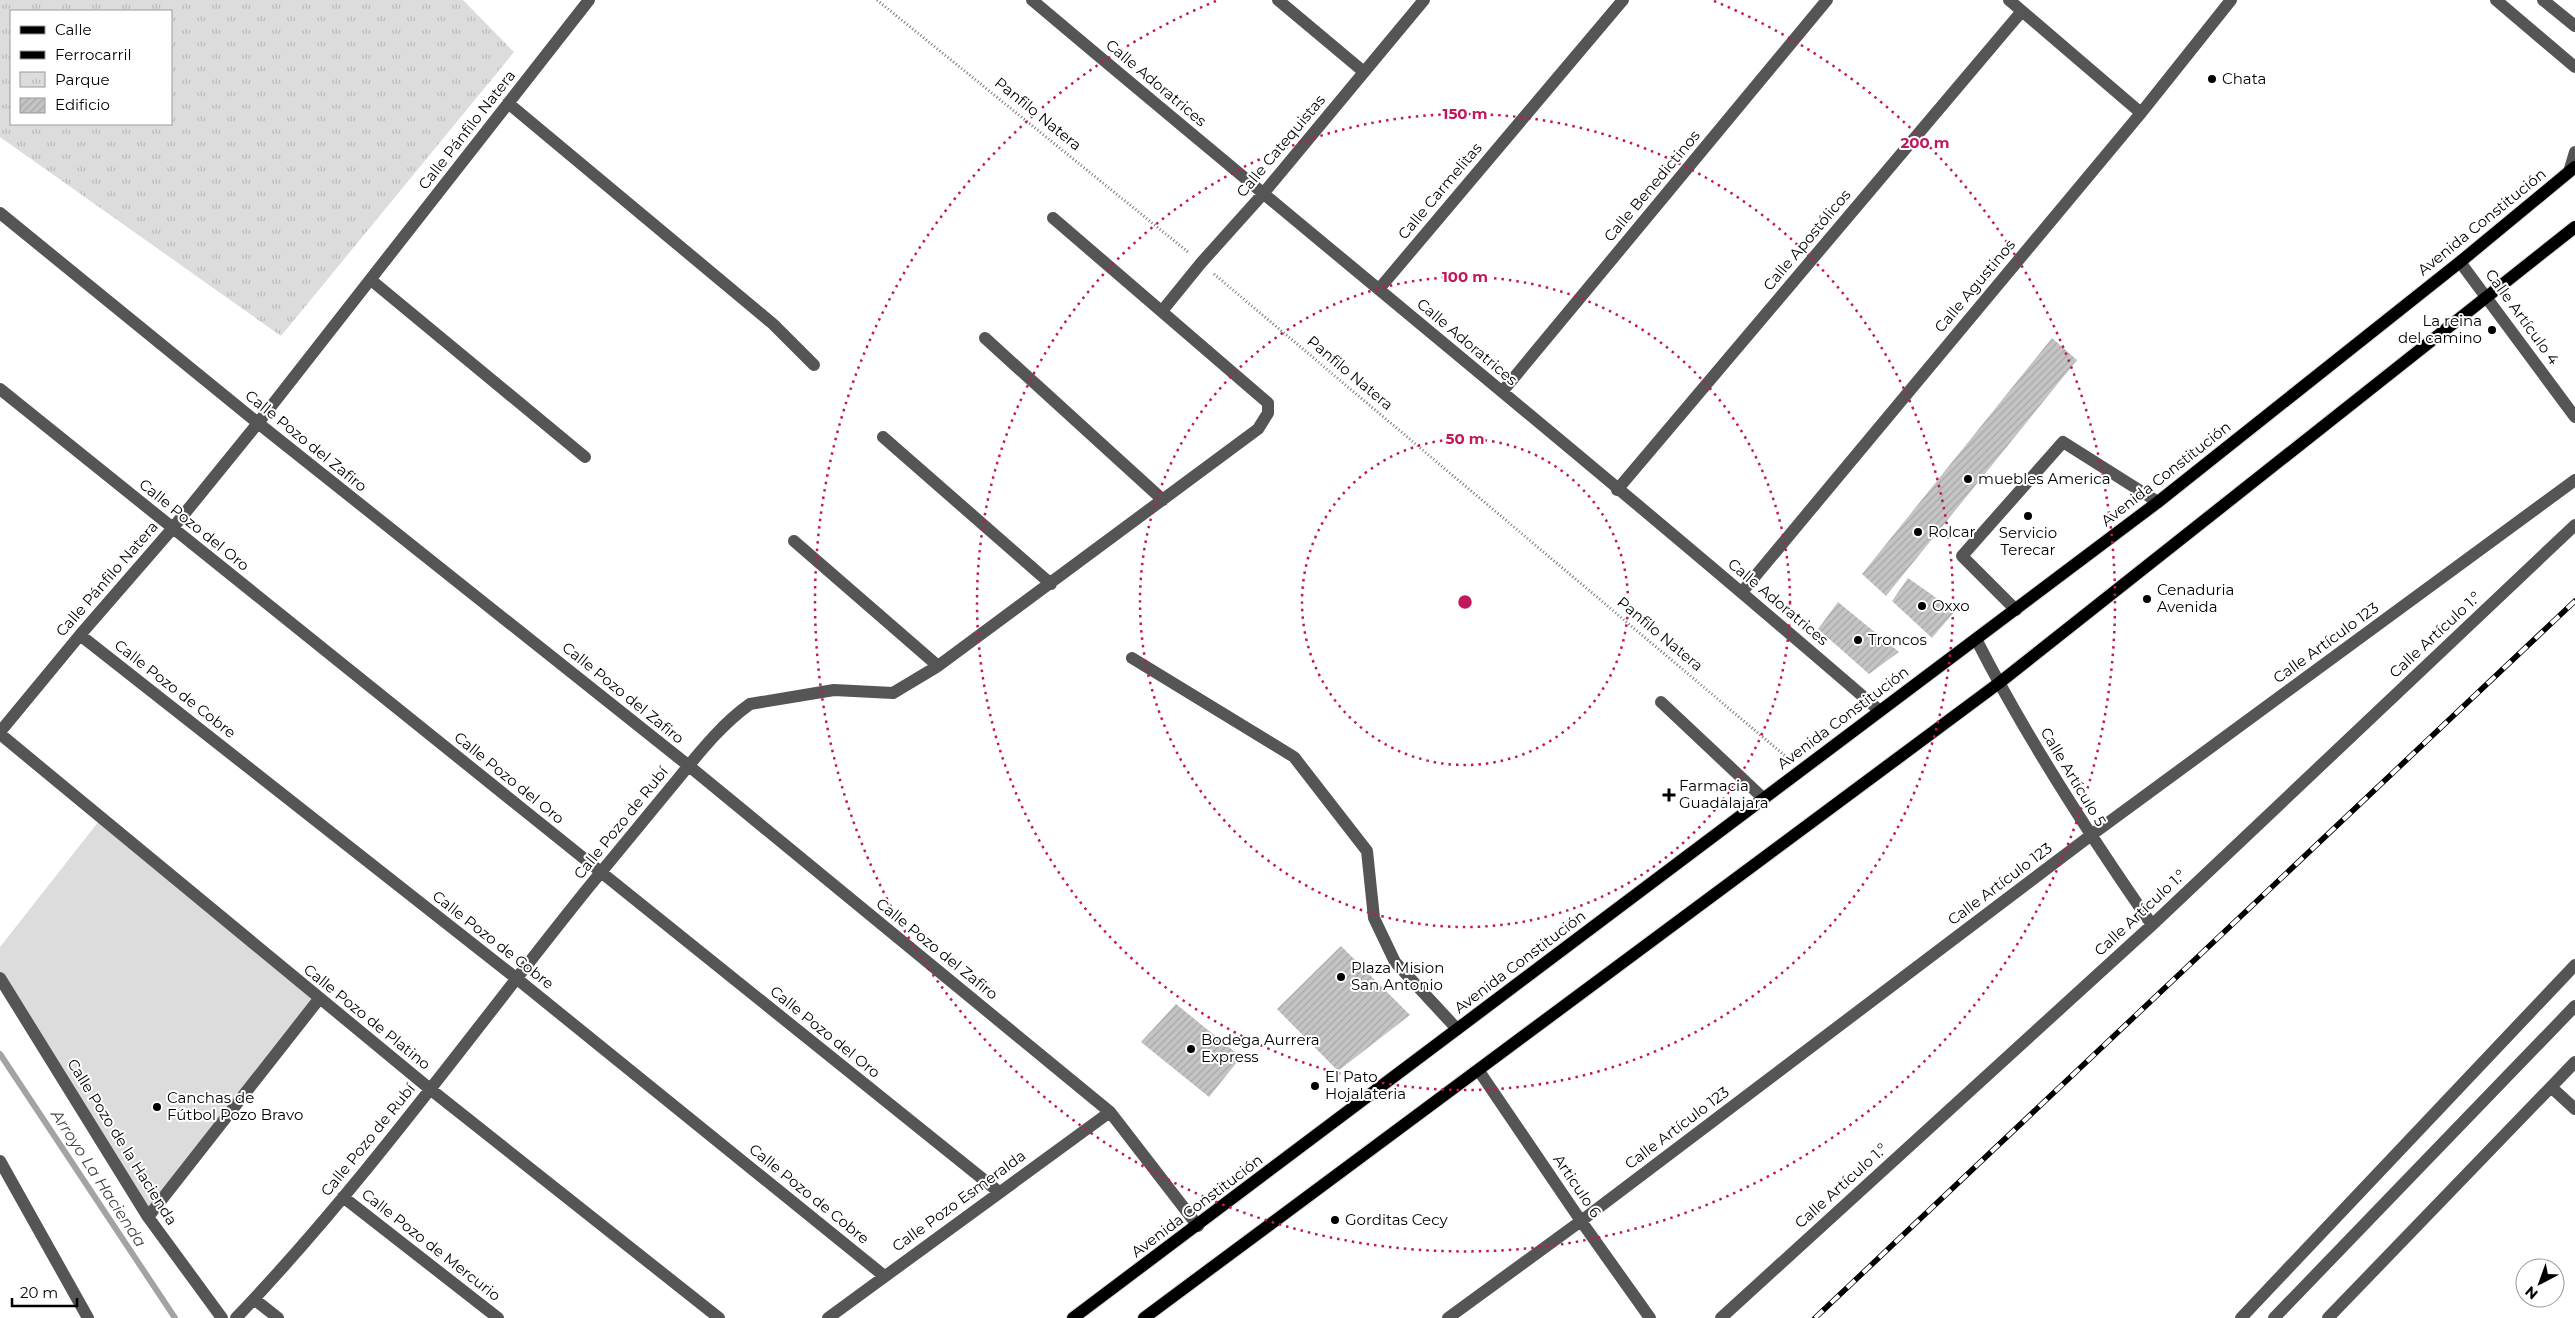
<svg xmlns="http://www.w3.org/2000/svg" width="2575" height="1318" font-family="Montserrat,sans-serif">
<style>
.green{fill:#dcdcdc}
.park{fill:url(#park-tufts);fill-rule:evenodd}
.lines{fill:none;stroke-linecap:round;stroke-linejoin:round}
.stream{stroke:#a3a3a3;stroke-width:6}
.building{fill:url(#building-hatch)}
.major-casing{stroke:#dbdbdb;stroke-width:14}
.path{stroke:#777;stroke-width:3;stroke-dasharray:1 2.5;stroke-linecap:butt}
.minor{stroke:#555;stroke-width:12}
.major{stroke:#000;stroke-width:12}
.rail-casing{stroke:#000;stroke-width:5.5}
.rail{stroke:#fff;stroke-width:4;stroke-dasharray:11;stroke-linecap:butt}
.ring{fill:none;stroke:#c2185b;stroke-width:2.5;stroke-dasharray:2.5 5}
.poi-dot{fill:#000;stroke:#fff;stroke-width:2}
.labels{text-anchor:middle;stroke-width:4;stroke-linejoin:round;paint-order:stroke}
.poi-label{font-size:15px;fill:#000;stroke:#fff;text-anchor:start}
.street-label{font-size:15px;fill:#000;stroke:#fff}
.water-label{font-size:16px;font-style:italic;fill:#444;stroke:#fff}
.centre{fill:#c2185b;stroke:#fff;stroke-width:2.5}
.ring-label{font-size:15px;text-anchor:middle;font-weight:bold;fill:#c2185b;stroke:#fff;stroke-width:4;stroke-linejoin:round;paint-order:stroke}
</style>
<defs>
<pattern id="park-tufts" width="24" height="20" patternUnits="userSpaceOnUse" patternTransform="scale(1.25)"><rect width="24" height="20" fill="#dcdcdc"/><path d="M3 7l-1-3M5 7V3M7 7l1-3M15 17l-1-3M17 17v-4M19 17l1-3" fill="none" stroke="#bbb"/></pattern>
<pattern id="building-hatch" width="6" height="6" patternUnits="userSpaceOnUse" patternTransform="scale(1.25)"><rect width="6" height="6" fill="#c4c4c4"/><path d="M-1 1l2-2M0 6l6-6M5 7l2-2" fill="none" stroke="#a7a7a7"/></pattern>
</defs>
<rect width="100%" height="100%" fill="#fff"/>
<!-- green -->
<path class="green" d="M 99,821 L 317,999 L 148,1214 L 0,974 L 0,947 Z"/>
<!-- park -->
<path class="park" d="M 0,0 L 463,0 L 514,52 L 281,336 L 0,137 ZM 11,11 L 171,11 L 171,124 L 11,124 Z"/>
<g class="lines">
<!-- stream -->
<path class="stream" d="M 0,1054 L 175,1318"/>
</g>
<!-- building -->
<path class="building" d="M 2052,338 L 2077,360 L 1886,596 L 1862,574 Z
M 1908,578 L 1955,611 L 1932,638 L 1892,601 Z
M 1838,602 L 1899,652 L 1869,674 L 1818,629 Z
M 1341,946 L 1410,1015 L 1338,1071 L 1277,1009 Z
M 1176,1004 L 1241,1057 L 1209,1097 L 1141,1042 Z"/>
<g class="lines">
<defs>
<path id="major" d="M 1073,1318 L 2158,502 L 2460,262 L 2575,167
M 1144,1318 L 1999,683 L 2575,227"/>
</defs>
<!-- major casing -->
<use href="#major" class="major-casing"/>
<!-- path -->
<path class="path" d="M 877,0 L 1188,252
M 1214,274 L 1790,760"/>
<!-- minor -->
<path class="minor" d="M 1032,0 C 1314,238 1601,470 1880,711
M 1278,0 L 1364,72
M 2009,0 L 2141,113
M 2496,0 L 2575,67
M 2543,0 L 2575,26
M 508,103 L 773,324 L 814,365
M 2569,172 L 2575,152
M 0,213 L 258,423 L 689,766 L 1110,1112 L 1198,1226
M 2460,262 L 2575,417
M 371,280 L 585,457
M 1379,289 L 1623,0
M 1162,311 L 1201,263 L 1262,195 L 1424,0
M 985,338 L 1163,500
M 0,389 L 999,1192
M 1502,392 L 1827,0
M 883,437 L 1051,584
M 1617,490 L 2022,11
M 794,541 L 938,666
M 1742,592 L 2141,113 L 2231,0
M 2016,610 L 1962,556 L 2063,442 L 2158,502
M 80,635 L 516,978 L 883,1275
M 1976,639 C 2027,739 2088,833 2152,925
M 1132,658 L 1294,757 L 1367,851 L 1374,918 L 1395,962 L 1457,1029
M 1661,702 L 1763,798
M 0,732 L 80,635 L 172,529 L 258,423 L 589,0
M 0,734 L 430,1089 L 719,1318
M 0,978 L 148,1217 L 222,1318
M 1479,1071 L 1581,1221 L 1650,1318
M 2551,1087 L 2575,1109
M 0,1161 L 88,1318
M 343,1197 L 498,1318
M 148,1217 L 319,999
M 254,1299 L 278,1318
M 236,1318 C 364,1184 472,1032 588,888 C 616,854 644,820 672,786 C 696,757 719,726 750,704 L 834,690 L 893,693 L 938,666 L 1258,429 L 1268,413 L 1268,403 L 1053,218
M 828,1318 L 1110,1112
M 1448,1318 L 1581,1221 L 2090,836 L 2575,480
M 1721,1318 L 2152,925 L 2575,525
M 2241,1318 L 2575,965
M 2274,1318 L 2575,1006
M 2328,1318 L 2575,1062"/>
<!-- major -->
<use href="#major" class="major"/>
<defs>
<path id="rail" d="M 1815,1318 L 2575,601"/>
</defs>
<!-- rail casing -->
<use href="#rail" class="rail-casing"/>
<!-- rail -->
<use href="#rail" class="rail"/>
</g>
<!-- distance rings -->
<g class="ring">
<circle cx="1465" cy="602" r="163"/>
<circle cx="1465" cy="602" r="325"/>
<circle cx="1465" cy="602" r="488"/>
<path d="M1714 1A650 650 0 1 1 1216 1"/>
</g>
<!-- markers -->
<g class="poi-dot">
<circle cx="2212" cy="79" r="5"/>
<circle cx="2492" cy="330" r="5"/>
<circle cx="1968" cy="479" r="5"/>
<circle cx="2028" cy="516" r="5"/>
<circle cx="1918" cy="532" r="5"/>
<circle cx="2147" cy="599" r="5"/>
<circle cx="1922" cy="606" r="5"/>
<circle cx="1858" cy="640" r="5"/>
<path d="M1666.5 787.5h5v5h5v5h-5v5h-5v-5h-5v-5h5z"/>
<circle cx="1341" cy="977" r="5"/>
<circle cx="1191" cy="1049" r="5"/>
<circle cx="1315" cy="1086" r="5"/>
<circle cx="157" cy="1107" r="5"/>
<circle cx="1335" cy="1220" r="5"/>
</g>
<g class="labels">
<!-- poi labels -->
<g class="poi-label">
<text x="2222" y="84">Chata</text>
<text x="2482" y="326" text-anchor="end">La reina<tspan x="2482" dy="17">del camino</tspan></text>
<text x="1978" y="484">muebles America</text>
<text x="1928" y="537">Rolcar</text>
<text x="2028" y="538" text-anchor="middle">Servicio<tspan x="2028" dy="17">Terecar</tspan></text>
<text x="2157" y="595">Cenaduria<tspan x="2157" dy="17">Avenida</tspan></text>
<text x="1932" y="611">Oxxo</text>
<text x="1868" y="645">Troncos</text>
<text x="1679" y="791">Farmacia<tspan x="1679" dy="17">Guadalajara</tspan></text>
<text x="1351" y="973">Plaza Mision<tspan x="1351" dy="17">San Antonio</tspan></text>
<text x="1201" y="1045">Bodega Aurrera<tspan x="1201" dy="17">Express</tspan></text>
<text x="1325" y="1082">El Pato<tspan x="1325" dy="17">Hojalateria</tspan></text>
<text x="167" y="1103">Canchas de<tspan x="167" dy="17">Fútbol Pozo Bravo</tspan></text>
<text x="1345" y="1225">Gorditas Cecy</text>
</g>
<!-- street labels -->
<g class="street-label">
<text transform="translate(1156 83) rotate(40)" y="5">Calle Adoratrices</text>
<text transform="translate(1038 114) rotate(39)" y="5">Panfilo Natera</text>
<text transform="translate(467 130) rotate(-52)" y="5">Calle Pánfilo Natera</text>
<text transform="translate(1281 146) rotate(-50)" y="5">Calle Catequistas</text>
<text transform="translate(1652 186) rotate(-50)" y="5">Calle Benedictinos</text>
<text transform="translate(1440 191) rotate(-50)" y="5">Calle Carmelitas</text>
<text transform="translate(2482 222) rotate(-39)" y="5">Avenida Constitución</text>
<text transform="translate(1807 240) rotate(-50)" y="5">Calle Apostólicos</text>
<text transform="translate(1975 286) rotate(-50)" y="5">Calle Agustinos</text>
<text transform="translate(2522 317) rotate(54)" y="5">Calle Artículo 4</text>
<text transform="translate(1467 342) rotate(40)" y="5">Calle Adoratrices</text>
<text transform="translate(1350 373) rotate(40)" y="5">Panfilo Natera</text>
<text transform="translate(306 441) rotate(39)" y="5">Calle Pozo del Zafiro</text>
<text transform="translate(2166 474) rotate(-38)" y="5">Avenida Constitución</text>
<text transform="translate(194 525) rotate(39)" y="5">Calle Pozo del Oro</text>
<text transform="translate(107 579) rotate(-49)" y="5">Calle Pánfilo Natera</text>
<text transform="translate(1778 602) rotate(40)" y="5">Calle Adoratrices</text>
<text transform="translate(1660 634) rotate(40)" y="5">Panfilo Natera</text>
<text transform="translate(2435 635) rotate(-43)" y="5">Calle Artículo 1.º</text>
<text transform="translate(2326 643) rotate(-36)" y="5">Calle Artículo 123</text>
<text transform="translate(175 689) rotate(38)" y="5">Calle Pozo de Cobre</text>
<text transform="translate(623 693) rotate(39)" y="5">Calle Pozo del Zafiro</text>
<text transform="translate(1843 718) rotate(-37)" y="5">Avenida Constitución</text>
<text transform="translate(2073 777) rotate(59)" y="5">Calle Artículo 5</text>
<text transform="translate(509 778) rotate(39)" y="5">Calle Pozo del Oro</text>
<text transform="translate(621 823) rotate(-51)" y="5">Calle Pozo de Rubí</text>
<text transform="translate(2000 884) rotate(-37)" y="5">Calle Artículo 123</text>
<text transform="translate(2140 913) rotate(-43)" y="5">Calle Artículo 1.º</text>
<text transform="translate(493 940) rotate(38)" y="5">Calle Pozo de Cobre</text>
<text transform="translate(937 949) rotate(39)" y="5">Calle Pozo del Zafiro</text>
<text transform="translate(1520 962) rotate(-37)" y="5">Avenida Constitución</text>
<text transform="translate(367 1017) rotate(39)" y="5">Calle Pozo de Platino</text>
<text transform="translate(825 1032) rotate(39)" y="5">Calle Pozo del Oro</text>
<text transform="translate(1677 1128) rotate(-37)" y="5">Calle Artículo 123</text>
<text transform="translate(368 1140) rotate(-51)" y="5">Calle Pozo de Rubí</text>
<text transform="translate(122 1142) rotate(58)" y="5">Calle Pozo de la Hacienda</text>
<text transform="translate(1577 1186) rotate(56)" y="5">Articulo 6</text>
<text transform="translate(1841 1186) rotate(-42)" y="5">Calle Artículo 1.º</text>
<text transform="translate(809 1194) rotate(39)" y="5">Calle Pozo de Cobre</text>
<text transform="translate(959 1201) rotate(-36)" y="5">Calle Pozo Esmeralda</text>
<text transform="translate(1197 1206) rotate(-37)" y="5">Avenida Constitución</text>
<text transform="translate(431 1245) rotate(38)" y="5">Calle Pozo de Mercurio</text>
</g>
<!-- water labels -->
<g class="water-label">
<text transform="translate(99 1178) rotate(57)" y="6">Arroyo La Hacienda</text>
</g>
</g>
<circle cx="1465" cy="602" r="8" class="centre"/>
<g class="ring-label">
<text x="1465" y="119">150 m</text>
<text x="1925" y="148">200 m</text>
<text x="1465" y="282">100 m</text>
<text x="1465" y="444">50 m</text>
</g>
<!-- legend -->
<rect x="10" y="10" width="162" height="115" fill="#ffffff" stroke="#999999"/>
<rect x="20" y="26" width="25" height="8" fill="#000000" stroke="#999999"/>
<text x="55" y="35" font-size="15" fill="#000000">Calle</text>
<rect x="20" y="51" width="25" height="8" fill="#000000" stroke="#999999"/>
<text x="55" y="60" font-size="15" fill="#000000">Ferrocarril</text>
<rect x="20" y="72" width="25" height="15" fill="url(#park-tufts)" stroke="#999999"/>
<text x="55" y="85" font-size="15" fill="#000000">Parque</text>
<rect x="20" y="98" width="25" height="15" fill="url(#building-hatch)" stroke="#999999"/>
<text x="55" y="110" font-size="15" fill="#000000">Edificio</text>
<!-- north arrow -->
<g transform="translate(2540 1283) rotate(221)"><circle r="24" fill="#ffffff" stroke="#999999"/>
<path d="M0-4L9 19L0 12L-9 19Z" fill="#000000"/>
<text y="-8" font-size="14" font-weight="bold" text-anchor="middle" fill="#000000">N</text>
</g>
<!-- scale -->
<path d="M12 1298v8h65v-8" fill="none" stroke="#000000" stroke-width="2.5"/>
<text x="20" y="1298" font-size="15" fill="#000000" stroke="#ffffff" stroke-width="4" paint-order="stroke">20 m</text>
</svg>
